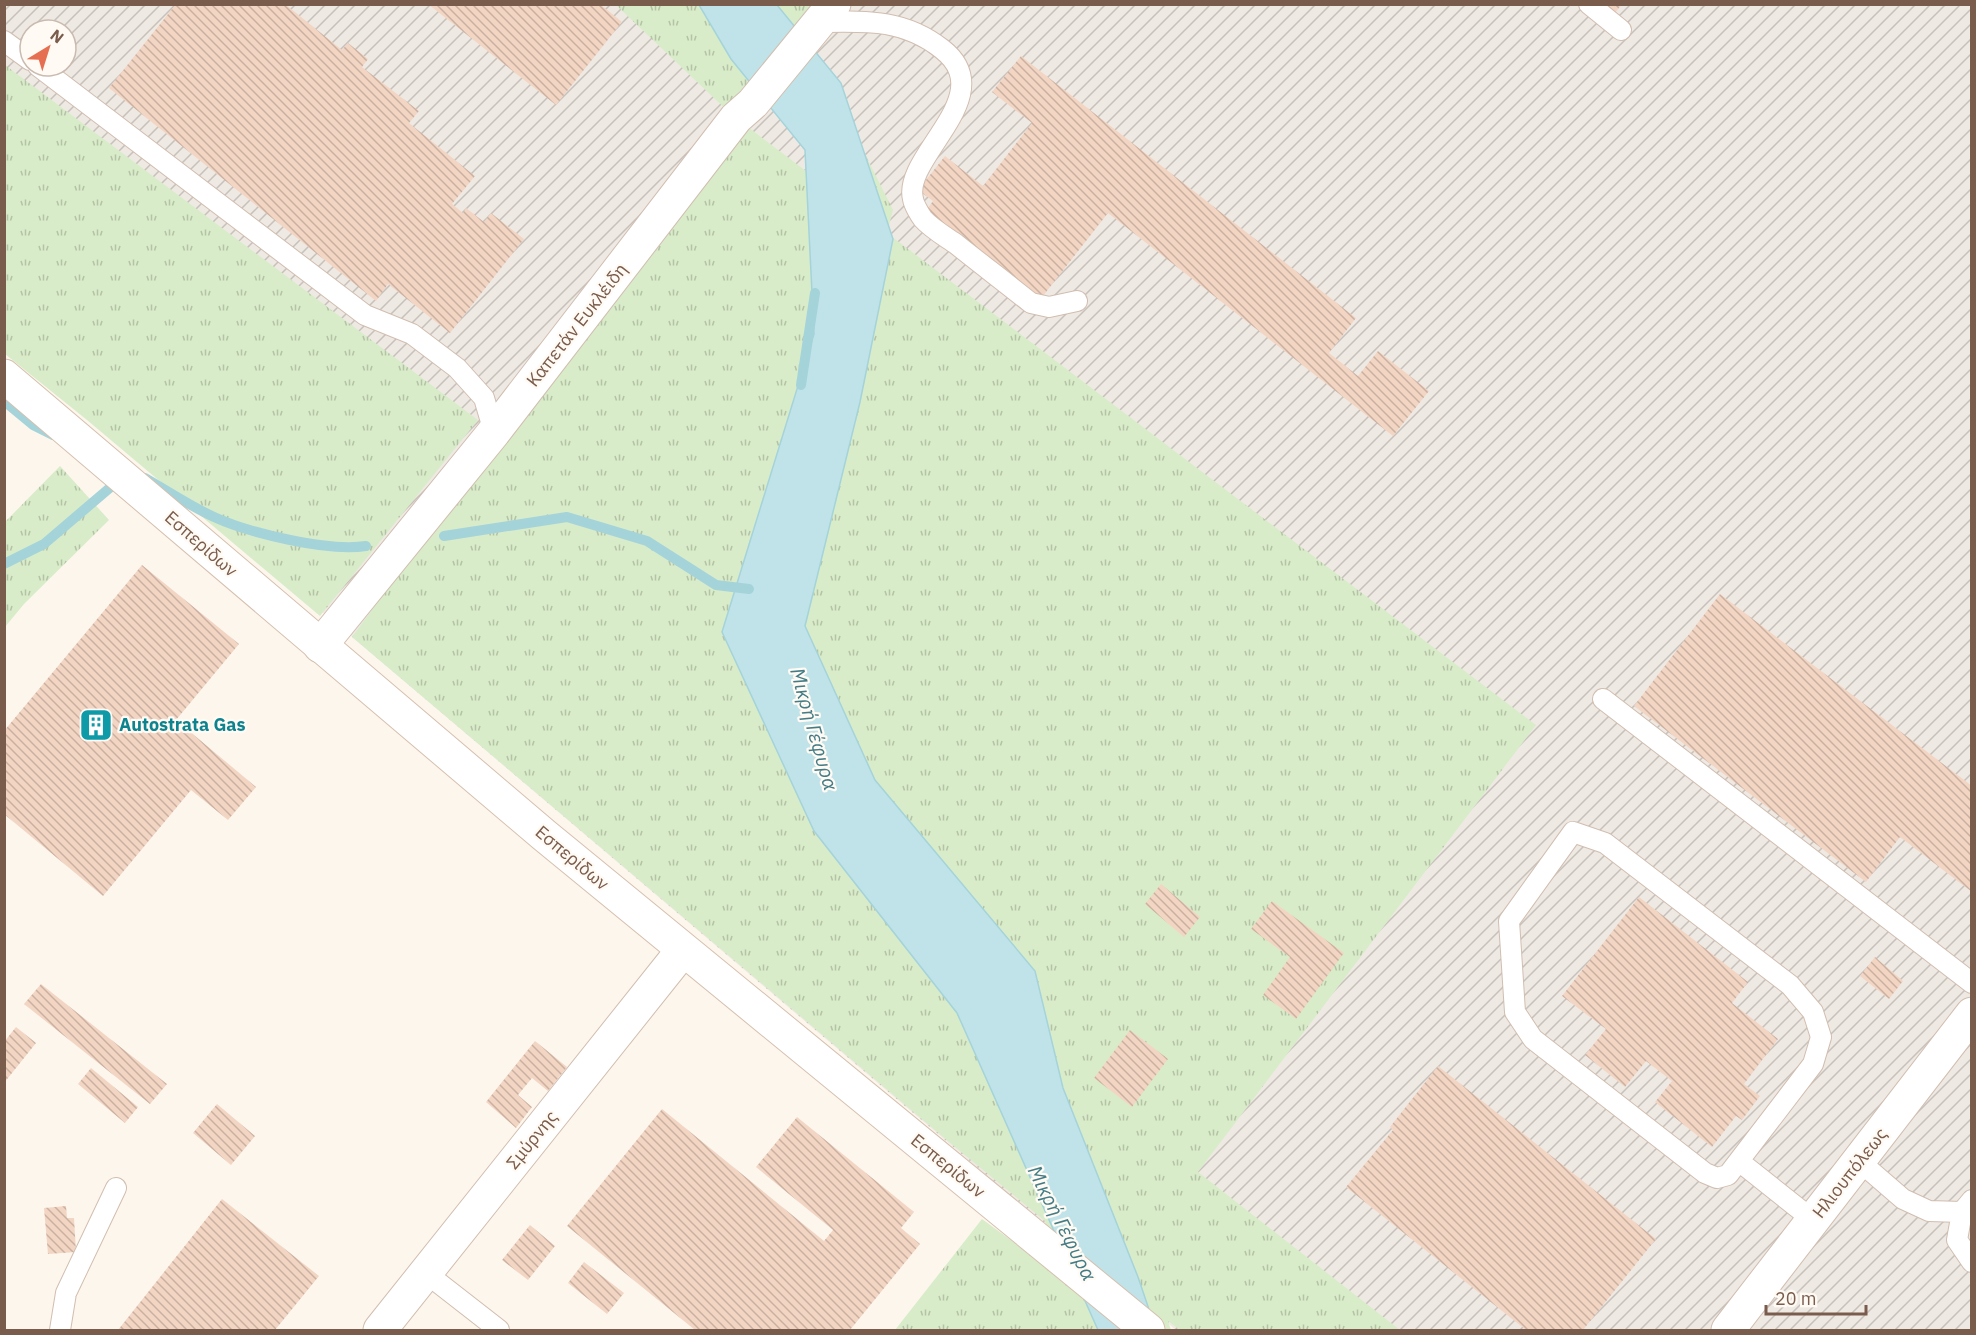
<svg xmlns="http://www.w3.org/2000/svg" width="1976" height="1335" font-family="'IBM Plex Sans',sans-serif">
<style>
.industrial{fill:url(#industrial-furrows);fill-rule:evenodd}
.grass{fill:url(#grass-tufts);fill-rule:evenodd}
.water{fill:#bfe3e8;stroke:#a5d3da;stroke-width:1.5}
.lines{fill:none;stroke-linecap:round;stroke-linejoin:round}
.stream{stroke:#a5d3da;stroke-width:10}
.building{fill:url(#building-back-hatch)}
.lane-casing{stroke:#d1beb0;stroke-width:22}
.street-casing{stroke:#d1beb0;stroke-width:35}
.secondary-casing{stroke:#d6c0b0;stroke-width:35}
.lane{stroke:#fff;stroke-width:20}
.street{stroke:#fff;stroke-width:33}
.secondary{stroke:#fff;stroke-width:33}
.labels{text-anchor:middle;stroke-width:4.5;stroke-linejoin:round;paint-order:stroke}
.street-label{font-size:18px;fill:#7a5c4d;stroke:#fffaf3}
.culture-label{font-size:18px;font-weight:bold;fill:#0d838f;stroke:#fffaf3;text-anchor:start}
.water-label{font-size:20px;font-style:italic;fill:#437c86;stroke:#fffaf3}
</style>
<defs>
<pattern id="industrial-furrows" width="10" height="10" patternUnits="userSpaceOnUse" patternTransform="scale(1.5)"><rect width="10" height="10" fill="#efe9e4"/><path d="M-1 1l2-2M0 10L10 0M9 11l2-2" fill="none" stroke="#c7c0bb"/></pattern>
<pattern id="grass-tufts" width="24" height="20" patternUnits="userSpaceOnUse" patternTransform="scale(1.5)"><rect width="24" height="20" fill="#d8ecc9"/><path d="M3 7l-1-3M5 7V3M7 7l1-3M15 17l-1-3M17 17v-4M19 17l1-3" fill="none" stroke="#b4c2a5"/></pattern>
<pattern id="building-back-hatch" width="6" height="6" patternUnits="userSpaceOnUse" patternTransform="scale(1.5)"><rect width="6" height="6" fill="#f3d5c3"/><path d="M-1 5l2 2M0 0l6 6M5-1l2 2" fill="none" stroke="#cab0a1"/></pattern>
</defs>
<rect width="100%" height="100%" fill="#fdf6ec"/>
<!-- industrial -->
<path class="industrial" d="M 4,5 L 1971,5 L 1971,1330 L 1176,1330 L 998,1185 L 344,630 L 5,349 ZM 30,30 L 66,30 L 66,66 L 30,66 Z"/>
<!-- grass -->
<path class="grass" d="M 616,5 L 829,5 L 798,42 L 841,106 L 893,210 L 887,233 L 1536,725 L 1198,1172 L 1400,1330 L 1180,1330 L 1168,1321 L 1171,1330 L 895,1330 L 982,1219 L 1064,1279 L 1045,1221 L 949,1142 L 352,637 L 735,118 ZM 760,89 L 838,176 L 835,193 L 736,118 Z
M 5,65 L 478,420 L 320,616 L 87,420 L 5,354 Z
M 60,466 L 109,520 L 24,604 L 5,627 L 5,522 Z"/>
<!-- water -->
<path class="water" d="M 699,5 L 777,5 L 841,83 L 893,239 L 860,402 L 805,626 L 875,780 L 1035,971 L 1063,1088 L 1138,1277 L 1156,1330 L 1098,1330 L 957,1013 L 814,831 L 722,632 L 814,334 L 805,150 L 731,59 Z"/>
<g class="lines">
<!-- stream -->
<path class="stream" d="M 801,385 L 815,293
M 4,401 L 33,425 L 53,435
M 145,478 C 168,491 190,506 214,517 C 249,533 328,552 366,546
M 444,536 L 567,517 L 647,541 L 716,585 L 749,589
M 4,564 L 44,544 L 119,480"/>
</g>
<!-- building -->
<path class="building" d="M 176,4 L 285,4 L 342,50 L 348,43 L 368,59 L 362,67 L 419,111 L 409,123 L 475,176 L 452,204 L 463,213 L 466,208 L 484,222 L 491,213 L 524,239 L 450,333 L 388,284 L 376,301 L 109,88 Z
M 428,4 L 600,4 L 622,22 L 556,105 Z
M 1604,4 L 1622,4 L 1615,13 Z
M 1021,56 L 1356,318 L 1329,353 L 1358,376 L 1378,351 L 1429,391 L 1393,436 L 1108,213 L 1039,301 L 925,212 L 933,201 L 918,190 L 945,156 L 983,186 L 1032,123 L 992,92 Z
M 142,565 L 239,644 L 176,720 L 256,787 L 228,820 L 191,790 L 103,896 L 4,814 L 4,731 Z
M 1720,594 L 1972,786 L 1972,892 L 1900,837 L 1866,882 L 1634,706 Z
M 1161,884 L 1200,917 L 1184,937 L 1145,904 Z
M 1639,897 L 1748,982 L 1732,1003 L 1778,1039 L 1744,1084 L 1760,1096 L 1742,1120 L 1736,1116 L 1712,1147 L 1655,1102 L 1672,1081 L 1646,1061 L 1625,1087 L 1585,1055 L 1606,1029 L 1562,996 Z
M 1272,901 L 1344,953 L 1296,1019 L 1263,995 L 1290,957 L 1251,929 Z
M 1875,957 L 1903,981 L 1889,999 L 1860,976 Z
M 41,984 L 167,1084 L 150,1104 L 24,1004 Z
M 16,1027 L 36,1043 L 4,1083 L 4,1042 Z
M 1130,1030 L 1168,1059 L 1132,1107 L 1094,1078 Z
M 535,1041 L 567,1067 L 548,1091 L 532,1078 L 518,1095 L 532,1107 L 516,1128 L 486,1102 Z
M 1438,1066 L 1656,1239 L 1583,1330 L 1526,1330 L 1346,1187 L 1393,1130 L 1390,1127 Z
M 91,1068 L 138,1107 L 125,1123 L 78,1084 Z
M 217,1104 L 255,1136 L 231,1165 L 193,1133 Z
M 662,1109 L 824,1241 L 833,1230 L 756,1167 L 797,1117 L 914,1212 L 901,1228 L 920,1244 L 850,1330 L 695,1330 L 567,1226 Z
M 222,1199 L 319,1276 L 275,1330 L 118,1330 Z
M 66,1206 L 67,1218 L 74,1218 L 76,1252 L 48,1254 L 44,1208 Z
M 530,1225 L 555,1246 L 528,1280 L 502,1260 Z
M 584,1262 L 624,1293 L 607,1314 L 568,1283 Z"/>
<g class="lines">
<defs>
<path id="lane" d="M 1589,4 L 1621,30
M 821,22 C 867,21 904,19 942,49 C 1002,96 902,156 913,199 C 914,205 920,215 923,219 C 932,229 946,237 956,244 C 981,264 1006,283 1031,303 L 1049,307 L 1077,301
M 4,41 L 30,60
M 38,66 L 365,315 L 412,334 L 457,368 L 484,398 L 494,432
M 1603,699 L 1972,983
M 1573,832 L 1605,843 L 1790,985 L 1813,1012 L 1821,1037 L 1813,1064 L 1728,1175 L 1717,1178 L 1705,1173 L 1533,1039 L 1515,1012 L 1509,921 Z
M 1859,1161 L 1903,1199 L 1929,1211 L 1962,1212
M 1740,1162 L 1813,1220
M 1972,1200 L 1962,1212 L 1957,1240 L 1972,1262
M 426,1273 L 499,1330
M 60,1330 L 66,1293 L 116,1188"/>
<path id="street" d="M 320,646 L 494,432 L 736,118 L 753,103 L 834,4
M 380,1330 L 683,950
M 1728,1330 L 1972,1014"/>
<path id="secondary" d="M 4,376 L 544,835 L 1148,1330"/>
</defs>
<!-- lane casing -->
<use href="#lane" class="lane-casing"/>
<!-- street casing -->
<use href="#street" class="street-casing"/>
<!-- secondary casing -->
<use href="#secondary" class="secondary-casing"/>
<!-- lane -->
<use href="#lane" class="lane"/>
<!-- street -->
<use href="#street" class="street"/>
<!-- secondary -->
<use href="#secondary" class="secondary"/>
</g>
<!-- icons -->
<defs>
<symbol id="building-square" viewBox="-11 -11 22 22"><rect x="-9" y="-9" width="18" height="18" rx="4" fill="#0f9aa8" stroke="#fffaf3"/><path d="M-4-6H4V6H1V3H-1V6H-4ZM-2.5-4.3h1.7v1.8h-1.7ZM.8-4.3h1.7v1.8H.8ZM-2.5-1h1.7V.8h-1.7ZM.8-1h1.7V.8H.8Z" fill="#fff"/></symbol>
</defs>
<g fill-rule="evenodd">
<use href="#building-square" x="77" y="706" width="38" height="38"/>
</g>
<g class="labels">
<!-- street labels -->
<g class="street-label">
<text transform="translate(577 325) rotate(-52)" y="6">Καπετάν Ευκλέιδη</text>
<text transform="translate(201 544) rotate(41)" y="6">Εσπερίδων</text>
<text transform="translate(572 858) rotate(40)" y="6">Εσπερίδων</text>
<text transform="translate(532 1140) rotate(-51)" y="6">Σμύρνης</text>
<text transform="translate(948 1166) rotate(39)" y="6">Εσπερίδων</text>
<text transform="translate(1850 1173) rotate(-52)" y="6">Ηλιουπόλεως</text>
</g>
<!-- culture labels -->
<g class="culture-label">
<text x="119" y="731">Autostrata Gas</text>
</g>
<!-- water labels -->
<g class="water-label">
<text transform="translate(814 729) rotate(74)" y="7">Μικρή Γέφυρα</text>
<text transform="translate(1062 1223) rotate(63)" y="7">Μικρή Γέφυρα</text>
</g>
</g>
<!-- border -->
<rect width="1976" height="1335" fill="none" stroke="#7a5c4d" stroke-width="12"/>
<!-- north arrow -->
<g transform="translate(48 48) rotate(38)"><circle r="28" fill="#fffaf3" stroke="#cabbb1" stroke-width="1.5"/>
<path d="M0-4.5L10 22L0 15L-10 22Z" fill="#e76f51"/>
<text y="-9" font-size="16" font-weight="bold" text-anchor="middle" fill="#7a5c4d">N</text>
</g>
<!-- scale -->
<path d="M1766 1305v9h100v-9" fill="none" stroke="#7a5c4d" stroke-width="3"/>
<text x="1775" y="1305" font-size="18" fill="#7a5c4d" stroke="#fffaf3" stroke-width="4.5" paint-order="stroke">20 m</text>
</svg>
